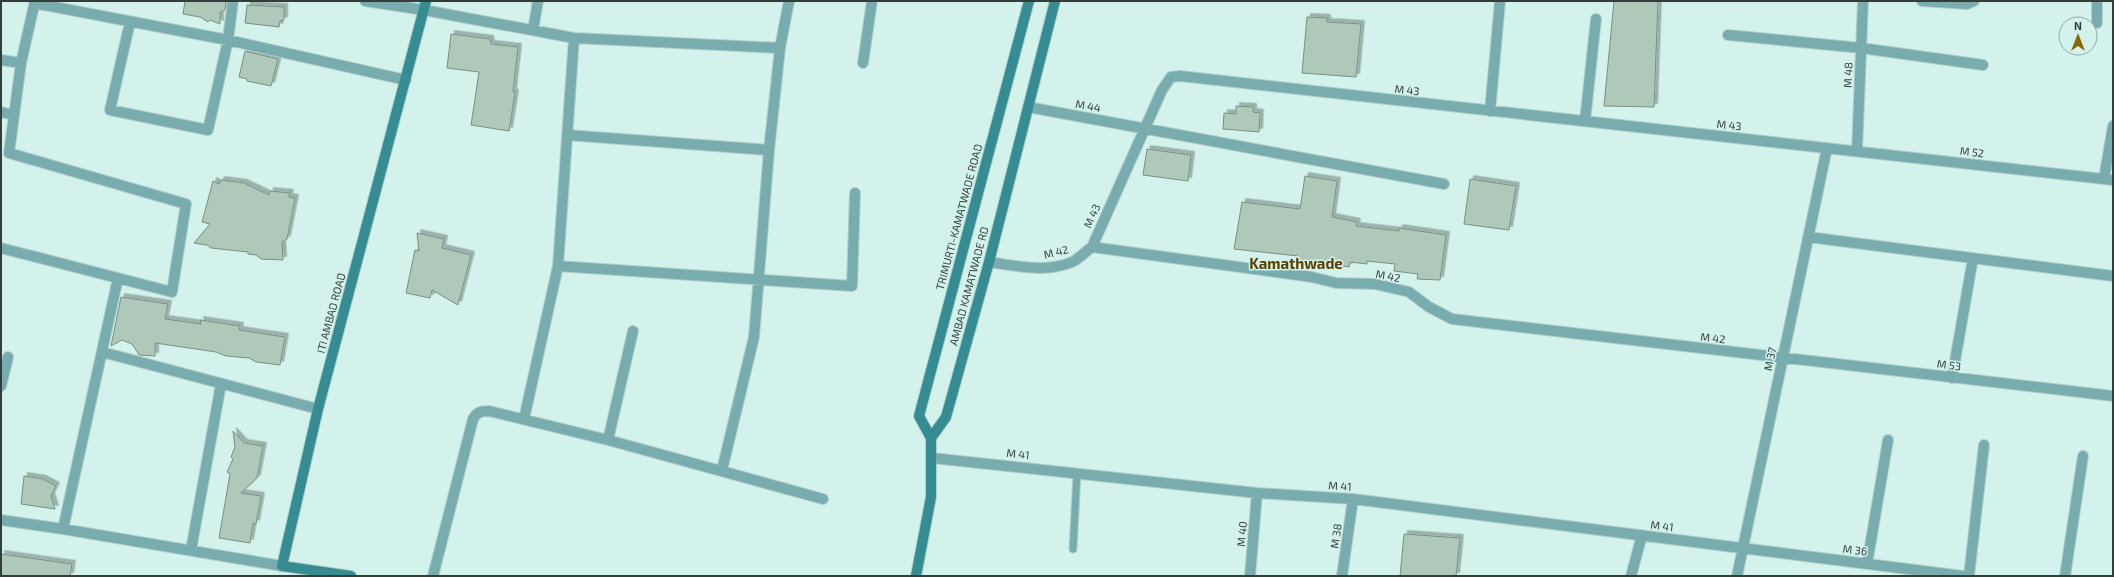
<svg xmlns="http://www.w3.org/2000/svg" width="2114" height="577" font-family="'Exo 2',sans-serif">
<style>
.building{fill:#aec8ba;stroke:#789083;filter:url(#shadow)}
.lines{fill:none;stroke-linecap:round;stroke-linejoin:round}
.lane-casing{stroke:#b2cec8;stroke-width:9}
.street-casing{stroke:#b2cec8;stroke-width:12}
.secondary-casing{stroke:#b2cec8;stroke-width:12}
.lane{stroke:#79acaf;stroke-width:7}
.street{stroke:#79acaf;stroke-width:10}
.secondary{stroke:#368c93;stroke-width:10}
.labels{text-anchor:middle;stroke-width:3;stroke-linejoin:round;paint-order:stroke}
.street-label{font-size:11px;fill:#323e3c;stroke:#d2f2eb}
.district-label{font-size:15px;font-weight:bold;fill:#5a4001;stroke:#d2f2eb}
</style>
<defs>
<filter id="shadow"><feDropShadow dx="3.5" dy="-3.5" stdDeviation="0" flood-color="#0004"/></filter>
</defs>
<rect width="100%" height="100%" fill="#d2f2eb"/>
<!-- building -->
<path class="building" d="M 185,1 L 226,1 L 225,10 L 220,12 L 220,24 L 210,20 L 208,22 L 200,17 L 183,14 Z
M 1614,1 L 1658,1 L 1654,107 L 1604,106 Z
M 247,5 L 284,7 L 284,20 L 280,21 L 279,27 L 245,23 Z
M 1307,17 L 1327,18 L 1327,22 L 1361,24 L 1356,77 L 1302,73 Z
M 451,34 L 490,39 L 491,44 L 518,47 L 513,92 L 515,93 L 509,131 L 471,125 L 479,72 L 447,68 Z
M 245,51 L 278,59 L 271,86 L 247,81 L 247,79 L 239,77 Z
M 1236,106 L 1253,107 L 1253,112 L 1260,113 L 1259,132 L 1223,129 L 1224,113 L 1236,114 Z
M 1147,149 L 1191,155 L 1188,181 L 1143,175 Z
M 1305,176 L 1337,181 L 1332,217 L 1357,222 L 1356,226 L 1399,231 L 1399,228 L 1446,235 L 1440,280 L 1417,279 L 1418,274 L 1394,271 L 1395,264 L 1367,261 L 1367,264 L 1350,262 L 1349,267 L 1328,264 L 1328,262 L 1298,260 L 1298,256 L 1234,249 L 1242,202 L 1300,209 Z
M 1470,179 L 1516,186 L 1509,230 L 1464,224 Z
M 221,180 L 244,183 L 269,195 L 270,191 L 290,193 L 289,197 L 295,198 L 287,239 L 282,242 L 283,260 L 261,259 L 256,255 L 248,254 L 248,252 L 211,248 L 207,245 L 194,243 L 210,224 L 202,222 L 213,181 L 219,184 Z
M 417,233 L 444,239 L 442,248 L 471,255 L 458,305 L 432,290 L 430,298 L 406,293 L 415,250 L 419,251 Z
M 121,297 L 168,304 L 165,319 L 201,324 L 200,320 L 240,326 L 239,330 L 285,337 L 280,365 L 256,362 L 249,358 L 226,356 L 216,352 L 155,343 L 155,356 L 139,355 L 132,344 L 122,340 L 111,346 Z
M 233,431 L 244,443 L 263,446 L 257,478 L 241,493 L 261,496 L 256,524 L 253,523 L 250,543 L 219,538 L 230,474 L 227,472 L 233,459 L 231,457 L 235,447 Z
M 24,476 L 43,479 L 56,486 L 51,496 L 55,509 L 21,504 Z
M 1404,534 L 1460,538 L 1456,576 L 1400,576 Z
M 1,554 L 72,564 L 70,576 L 1,576 Z"/>
<g class="lines">
<defs>
<path id="lane" d="M 1073,549 L 1077,473"/>
<path id="street" d="M 365,1 L 424,10 L 574,38 L 780,48 L 769,150 L 754,337 L 722,470
M 1922,1 L 1967,4 L 1974,1
M 34,3 L 228,40 L 406,80
M 130,22 L 110,110 L 208,130 L 228,40 L 233,1
M 2097,23 L 2097,1
M 533,30 L 538,1
M 1728,35 L 1861,48 L 1983,65
M 780,48 L 789,1
M 1,60 L 21,63
M 863,63 L 872,1
M 1028,107 L 1444,184
M 1490,111 L 1500,1
M 1,112 L 14,115
M 1585,121 L 1596,19
M 567,135 L 769,150
M 1857,151 L 1863,1
M 2104,179 L 2113,126
M 1808,237 L 2113,276
M 1092,247 L 1162,90 L 1171,77 L 1180,76 L 2113,180
M 1,248 L 172,292 L 186,204 L 9,153 L 21,63 L 35,1
M 989,262 C 1016,266 1046,273 1072,262 C 1079,259 1086,251 1092,247 L 1312,277 L 1336,283 L 1375,284 L 1409,292 L 1429,307 L 1452,319 L 2113,396
M 558,266 L 852,286 L 855,193
M 102,352 L 318,409
M 1952,378 L 1973,258
M 1,386 L 8,357
M 524,419 L 558,266 L 574,38
M 608,440 L 633,331
M 932,458 L 1257,493 L 1353,499 L 1963,576
M 1,520 L 63,529 L 282,566
M 63,529 L 118,278
M 191,550 L 221,384
M 1867,564 L 1888,440
M 433,576 L 473,419 C 477,412 481,411 489,411 L 608,440 L 823,499
M 1250,576 L 1257,493
M 1342,576 L 1353,499
M 1631,576 L 1642,535
M 1737,576 L 1827,148
M 1969,576 L 1984,445
M 2065,576 L 2083,456"/>
<path id="secondary" d="M 931,438 L 919,416 L 1029,1
M 351,576 L 282,566 L 318,409 L 426,1
M 916,576 L 931,497 L 931,438 L 946,417 L 989,262 L 1055,1"/>
</defs>
<!-- lane casing -->
<use href="#lane" class="lane-casing"/>
<!-- street casing -->
<use href="#street" class="street-casing"/>
<!-- secondary casing -->
<use href="#secondary" class="secondary-casing"/>
<!-- lane -->
<use href="#lane" class="lane"/>
<!-- street -->
<use href="#street" class="street"/>
<!-- secondary -->
<use href="#secondary" class="secondary"/>
</g>
<g class="labels">
<!-- street labels -->
<g class="street-label">
<text transform="translate(1848 75) rotate(-88)" y="4">M 48</text>
<text transform="translate(1407 90) rotate(6)" y="4">M 43</text>
<text transform="translate(1088 106) rotate(11)" y="4">M 44</text>
<text transform="translate(1729 125) rotate(6)" y="4">M 43</text>
<text transform="translate(1972 152) rotate(7)" y="4">M 52</text>
<text transform="translate(1092 216) rotate(-66)" y="4">M 43</text>
<text transform="translate(959 217) rotate(-75)" y="4">TRIMURTI-KAMATWADE ROAD</text>
<text transform="translate(1056 252) rotate(-13)" y="4">M 42</text>
<text transform="translate(1388 276) rotate(11)" y="4">M 42</text>
<text transform="translate(969 286) rotate(-75)" y="4">AMBAD KAMATWADE RD</text>
<text transform="translate(331 313) rotate(-75)" y="4">ITI AMBAD ROAD</text>
<text transform="translate(1713 338) rotate(7)" y="4">M 42</text>
<text transform="translate(1770 359) rotate(-78)" y="4">M 37</text>
<text transform="translate(1949 365) rotate(7)" y="4">M 53</text>
<text transform="translate(1018 454) rotate(6)" y="4">M 41</text>
<text transform="translate(1340 486) rotate(4)" y="4">M 41</text>
<text transform="translate(1662 526) rotate(7)" y="4">M 41</text>
<text transform="translate(1242 534) rotate(-85)" y="4">M 40</text>
<text transform="translate(1336 536) rotate(-82)" y="4">M 38</text>
<text transform="translate(1855 550) rotate(7)" y="4">M 36</text>
</g>
<!-- district labels -->
<g class="district-label">
<text x="1296" y="269">Kamathwade</text>
</g>
</g>
<!-- border -->
<rect width="2114" height="577" fill="none" stroke="#323e3c" stroke-width="4"/>
<!-- north arrow -->
<g transform="translate(2078 36)"><circle r="19" fill="#d2f2eb" stroke="#92aaa5"/>
<path d="M0-3L7 15L0 10L-7 15Z" fill="#8b6504"/>
<text y="-6" font-size="11" font-weight="bold" text-anchor="middle" fill="#323e3c">N</text>
</g>
</svg>
